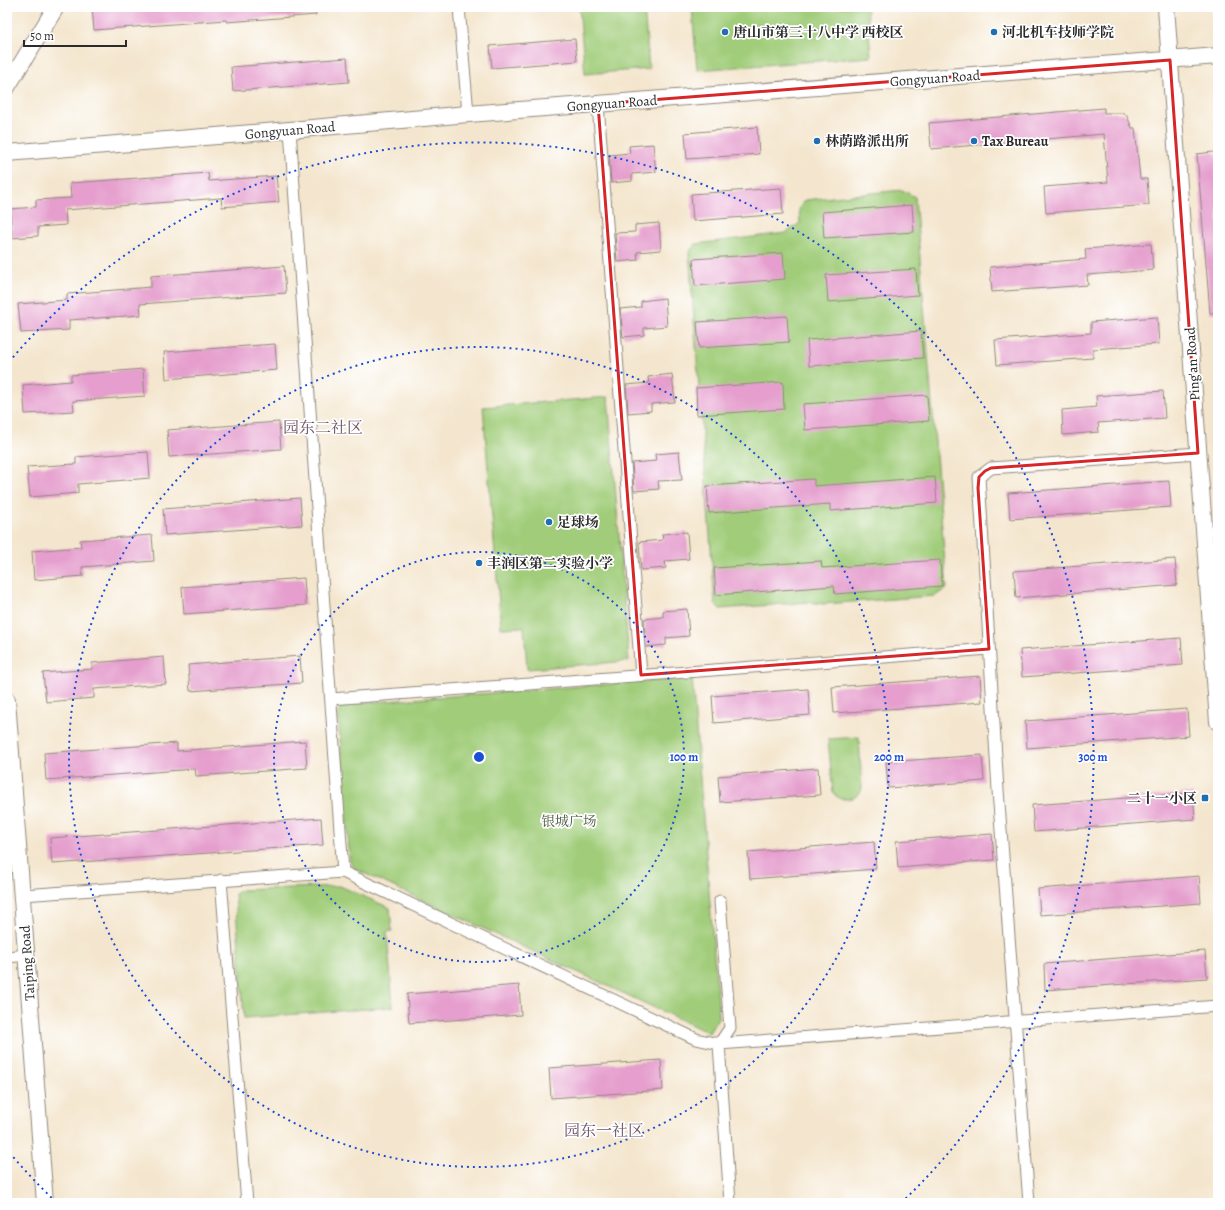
<svg xmlns="http://www.w3.org/2000/svg" width="1225" height="1210" font-family="Alegreya,'Noto Serif SC',serif">
<style>
.green{fill:#a1cd7a;stroke:#667c52}
.building{fill:#e59ecd}
.lines{fill:none;stroke-linecap:round;stroke-linejoin:round}
.street-casing{stroke:#90887c;stroke-width:13}
.secondary-casing{stroke:#90887c;stroke-width:18}
.street{stroke:#fff;stroke-width:11}
.secondary{stroke:#fff;stroke-width:16}
.marked{fill:none;stroke:#d62828;stroke-width:3;stroke-linejoin:round}
.ring{fill:none;stroke:#1d4ed8;stroke-width:2;stroke-dasharray:2 4}
.poi-dot{fill:#1f6fb2;stroke:#fff;stroke-width:1.5}
.labels{text-anchor:middle;stroke-width:3.5;stroke-linejoin:round;paint-order:stroke}
.poi-label{font-size:14px;font-weight:bold;fill:#2b2b2b;stroke:#fff;text-anchor:start}
.street-label{font-size:14px;fill:#2b2b2b;stroke:#fff}
.park-label{font-size:14px;fill:#4e5c43;stroke:#fff}
.quarter-label{font-size:16px;fill:#6c5364;stroke:#fff}
.centre{fill:#1d4ed8;stroke:#fff;stroke-width:2}
.ring-label{font-size:12px;text-anchor:middle;font-weight:bold;fill:#1d4ed8;stroke:#fff;stroke-width:3.5;stroke-linejoin:round;paint-order:stroke}
</style>
<rect width="100%" height="100%" fill="#fff"/>
<filter id="ink" filterUnits="userSpaceOnUse"><feTurbulence type="fractalNoise" baseFrequency=".025" numOctaves="2"/><feDisplacementMap in="SourceGraphic" scale="8" xChannelSelector="R" yChannelSelector="G"/><feConvolveMatrix kernelMatrix="1 2 1 2 8 2 1 2 1" color-interpolation-filters="sRGB"/></filter>
<filter id="wash" filterUnits="userSpaceOnUse"><feTurbulence type="fractalNoise" baseFrequency=".012" numOctaves="4" result="noise"/><feDisplacementMap in="SourceGraphic" scale="16" xChannelSelector="R" yChannelSelector="G"/><feGaussianBlur stdDeviation="0.9" result="paint"/><feColorMatrix in="noise" values="0 0 0 0 0 0 0 0 0 0 0 0 0 0 0 0 0 1.4 0 .05"/><feComposite in="paint" operator="in"/></filter>
<g filter="url(#wash)">
<rect width="100%" height="100%" fill="#f4e6ce"/>
<!-- green -->
<path class="green" d="M 579,7 L 644,7 L 649,69 L 585,74 Z
M 692,7 L 867,7 L 871,57 L 697,70 Z
M 902,190 L 915,197 L 947,588 L 935,596 L 824,604 L 810,602 L 720,609 L 715,604 L 689,252 L 696,244 L 786,233 L 800,223 L 799,208 L 805,200 Z
M 608,397 L 629,661 L 527,669 L 524,627 L 501,628 L 483,407 Z
M 692,678 L 719,1016 L 709,1033 L 355,869 L 350,862 L 338,713 L 340,707 L 346,704 Z
M 859,737 L 862,789 C 857,799 851,799 840,799 L 833,793 L 828,739 Z
M 340,886 L 390,908 L 392,931 L 387,932 L 393,1007 L 244,1018 L 235,894 L 241,890 Z"/>
<g id="blocks">
<!-- building -->
<path class="building" d="M 92,7 L 315,7 L 316,15 L 227,22 L 226,20 L 94,30 Z
M 575,39 L 577,61 L 492,68 L 490,46 Z
M 347,58 L 349,82 L 233,91 L 231,67 Z
M 1104,108 L 1104,113 L 1124,113 L 1127,116 L 1132,128 L 1135,128 L 1140,179 L 1147,179 L 1149,205 L 1046,213 L 1044,187 L 1108,182 L 1104,134 L 931,149 L 929,123 Z
M 757,127 L 759,154 L 687,159 L 685,133 Z
M 653,144 L 656,172 L 632,174 L 632,181 L 611,183 L 609,155 L 630,153 L 629,146 Z
M 1213,152 L 1218,155 L 1218,313 L 1210,313 L 1197,154 Z
M 208,173 L 209,181 L 276,176 L 279,202 L 222,207 L 221,198 L 65,210 L 66,225 L 38,227 L 38,236 L 12,238 L 10,209 L 36,207 L 36,200 L 71,198 L 70,183 Z
M 781,188 L 783,214 L 693,221 L 691,194 Z
M 912,205 L 914,232 L 824,238 L 822,212 Z
M 659,223 L 661,250 L 637,252 L 638,260 L 617,262 L 615,233 L 635,232 L 635,225 Z
M 1151,244 L 1153,270 L 1087,275 L 1088,285 L 992,292 L 990,267 L 1086,259 L 1085,249 Z
M 783,253 L 785,279 L 695,286 L 693,259 Z
M 284,266 L 286,293 L 140,304 L 141,315 L 69,320 L 69,330 L 21,333 L 18,304 L 67,300 L 67,294 L 151,287 L 151,276 Z
M 916,269 L 918,295 L 828,302 L 826,275 Z
M 665,298 L 667,326 L 644,328 L 644,335 L 623,337 L 620,309 L 641,307 L 641,301 Z
M 787,316 L 789,342 L 699,348 L 697,322 Z
M 1157,317 L 1159,344 L 1093,349 L 1093,358 L 997,365 L 995,340 L 1091,333 L 1091,322 Z
M 921,331 L 923,358 L 809,366 L 807,340 Z
M 275,344 L 277,370 L 166,379 L 164,352 Z
M 143,369 L 145,396 L 73,401 L 74,411 L 25,414 L 23,385 L 71,381 L 71,375 Z
M 672,374 L 675,402 L 651,404 L 651,411 L 628,413 L 626,385 L 649,383 L 648,377 Z
M 783,382 L 784,409 L 697,415 L 696,388 Z
M 1163,391 L 1165,418 L 1098,423 L 1099,432 L 1063,435 L 1062,410 L 1097,407 L 1096,396 Z
M 927,395 L 929,421 L 805,430 L 803,404 Z
M 279,422 L 281,449 L 169,457 L 167,430 Z
M 148,452 L 150,478 L 78,484 L 78,493 L 30,497 L 27,467 L 76,464 L 76,457 Z
M 679,452 L 682,480 L 658,481 L 659,489 L 634,491 L 632,463 L 656,461 L 655,454 Z
M 935,477 L 937,503 L 830,511 L 830,504 L 709,513 L 707,486 L 814,479 L 814,486 Z
M 1169,481 L 1171,507 L 1010,519 L 1008,493 Z
M 300,498 L 302,525 L 165,535 L 163,509 Z
M 687,532 L 689,559 L 665,561 L 666,568 L 641,570 L 639,542 L 663,540 L 662,534 Z
M 152,535 L 154,561 L 82,567 L 83,576 L 34,580 L 32,551 L 81,547 L 80,540 Z
M 1175,559 L 1177,585 L 1016,598 L 1014,571 Z
M 940,560 L 942,586 L 835,594 L 834,586 L 716,595 L 714,568 L 821,561 L 822,568 Z
M 304,578 L 306,605 L 184,614 L 182,587 Z
M 687,609 L 689,636 L 666,638 L 666,645 L 646,647 L 644,619 L 663,617 L 663,611 Z
M 1181,638 L 1183,665 L 1022,677 L 1020,650 Z
M 300,656 L 302,683 L 190,691 L 188,665 Z
M 164,657 L 166,684 L 94,689 L 94,698 L 46,702 L 43,673 L 92,669 L 92,663 Z
M 980,676 L 982,702 L 834,713 L 832,687 Z
M 808,689 L 810,715 L 714,723 L 712,696 Z
M 1187,709 L 1189,736 L 1027,748 L 1025,721 Z
M 305,741 L 307,768 L 196,776 L 195,769 L 46,780 L 44,753 L 177,743 L 177,751 Z
M 982,755 L 984,781 L 888,788 L 886,762 Z
M 818,768 L 820,795 L 720,802 L 718,776 Z
M 1193,793 L 1195,819 L 1034,832 L 1032,805 Z
M 321,818 L 323,845 L 52,864 L 50,838 Z
M 992,834 L 994,860 L 898,868 L 896,841 Z
M 874,842 L 876,869 L 750,879 L 748,852 Z
M 1199,876 L 1201,903 L 1040,915 L 1038,889 Z
M 1205,951 L 1207,978 L 1045,990 L 1044,964 Z
M 519,985 L 521,1015 L 409,1023 L 407,994 Z
M 661,1060 L 663,1090 L 551,1098 L 549,1068 Z"/>
</g>
</g>
<g filter="url(#ink)">
<use href="#blocks" fill-opacity="0" stroke="#90887c" stroke-width="1"/>
<g class="lines">
<defs>
<path id="street" d="M 459,7 L 468,114
M 598,104 L 641,675
M 290,130 L 343,872
M 331,699 L 989,649
M 221,880 L 247,1203
M 23,895 L 343,872 L 696,1039 L 719,1044 L 1218,1006
M 720,901 L 730,1028 L 719,1044 L 730,1203
M 7,957 L 27,955
M 1029,1203 L 998,790 L 979,477 L 991,468 L 1198,453"/>
<path id="secondary" d="M 1166,7 L 1218,722
M 7,87 L 56,7
M 7,153 L 290,130 L 468,114 L 1218,56
M 7,700 L 45,1203"/>
</defs>
<!-- street casing -->
<use href="#street" class="street-casing"/>
<!-- secondary casing -->
<use href="#secondary" class="secondary-casing"/>
<!-- street -->
<use href="#street" class="street"/>
<!-- secondary -->
<use href="#secondary" class="secondary"/>
</g>
</g>
<!-- marked area -->
<path class="marked" d="M 1170,60 L 1198,453 L 991,468 L 985,471 L 979,477 L 978,488 L 989,649 L 641,675 L 598,104 Z"/>
<!-- distance rings -->
<g class="ring">
<circle cx="479" cy="757" r="205"/>
<circle cx="479" cy="757" r="410"/>
<path d="M56 1202A614 614 0 0 1 9 1152M9 362A614 614 0 1 1 902 1202"/>
</g>
<!-- markers -->
<g class="poi-dot">
<circle cx="725" cy="32" r="4"/>
<circle cx="994" cy="32" r="4"/>
<circle cx="817" cy="141" r="4"/>
<circle cx="974" cy="141" r="4"/>
<circle cx="549" cy="522" r="4"/>
<circle cx="479" cy="563" r="4"/>
<rect x="1201" y="794" width="8" height="8" rx="2"/>
</g>
<g class="labels">
<!-- poi labels -->
<g class="poi-label">
<text x="733" y="37">唐山市第三十八中学 西校区</text>
<text x="1002" y="37">河北机车技师学院</text>
<text x="825" y="146">林荫路派出所</text>
<text x="982" y="146">Tax Bureau</text>
<text x="557" y="527">足球场</text>
<text x="487" y="568">丰润区第二实验小学</text>
<text x="1197" y="803" text-anchor="end">二十一小区</text>
</g>
<!-- street labels -->
<g class="street-label">
<text transform="translate(935 78) rotate(-4)" y="5">Gongyuan Road</text>
<text transform="translate(612 103) rotate(-4)" y="5">Gongyuan Road</text>
<text transform="translate(290 130) rotate(-5)" y="5">Gongyuan Road</text>
<text transform="translate(1192 364) rotate(-94)" y="5">Ping'an Road</text>
<text transform="translate(27 963) rotate(-94)" y="5">Taiping Road</text>
</g>
<!-- park labels -->
<g class="park-label">
<text x="569" y="826">银城广场</text>
</g>
<!-- quarter labels -->
<g class="quarter-label">
<text x="323" y="433">园东二社区</text>
<text x="604" y="1136">园东一社区</text>
</g>
</g>
<circle cx="479" cy="757" r="6" class="centre"/>
<g class="ring-label">
<text x="684" y="761">100 m</text>
<text x="889" y="761">200 m</text>
<text x="1093" y="761">300 m</text>
</g>
<!-- margin -->
<rect width="1225" height="1210" fill="none" stroke="#fff" stroke-width="24"/>
<!-- scale -->
<path d="M24 40v6h102v-6" fill="none" stroke="#2b2b2b" stroke-width="2"/>
<text x="30" y="40" font-size="12" fill="#2b2b2b" stroke="#ffffff" stroke-width="3" paint-order="stroke">50 m</text>
</svg>
